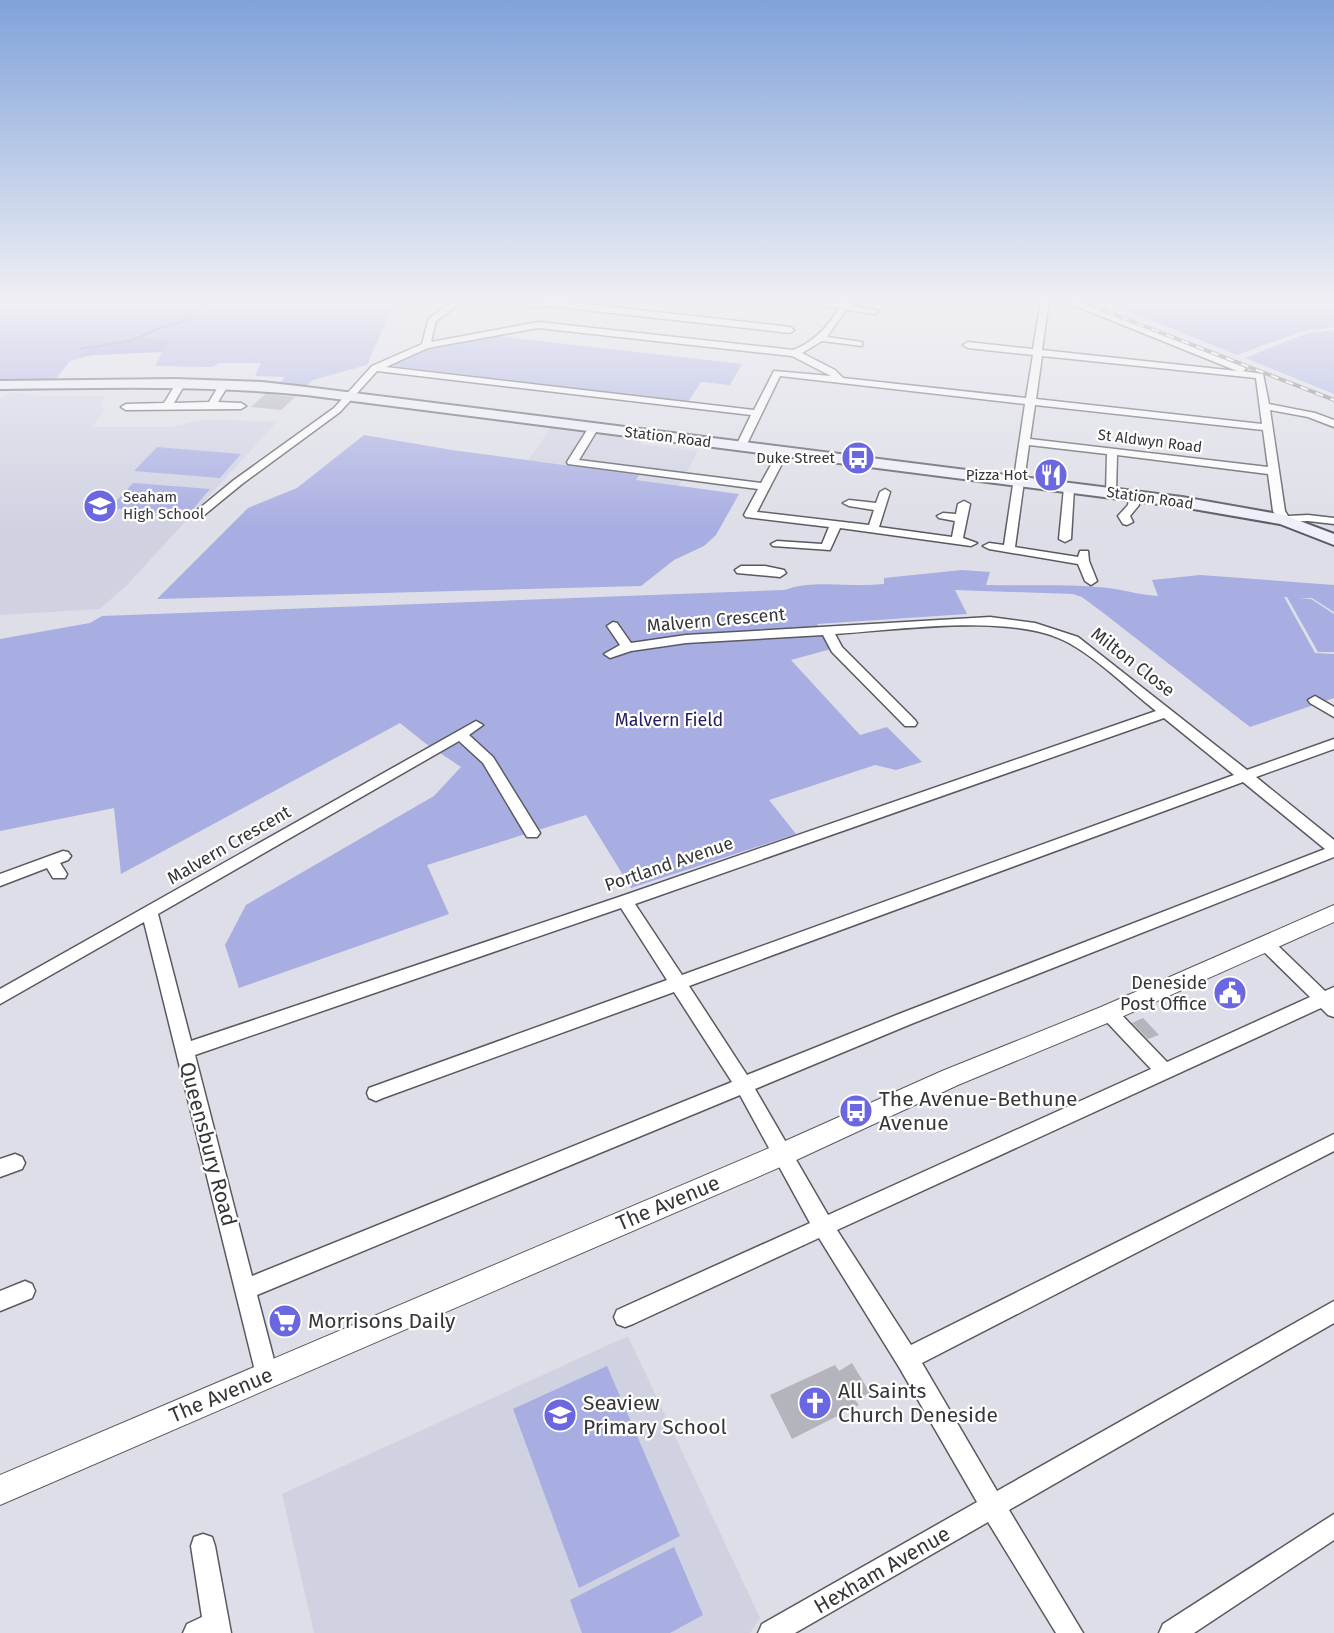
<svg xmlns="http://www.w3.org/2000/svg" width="1334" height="1633" font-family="'Fira Sans',sans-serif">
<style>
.built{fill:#d0d2e2}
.green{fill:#a8ade2}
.forest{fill:#979cdb}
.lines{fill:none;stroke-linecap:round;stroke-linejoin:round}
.stream{stroke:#8488c6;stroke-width:2}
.building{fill:#b3b4bc}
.minor-casing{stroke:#595a61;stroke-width:3}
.tertiary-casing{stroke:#595a61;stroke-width:2}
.secondary-casing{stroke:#595a61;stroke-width:4}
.minor{fill:#fff;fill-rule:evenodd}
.tertiary{fill:#fff;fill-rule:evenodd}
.secondary{fill:#eeeffa;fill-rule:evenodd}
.rail-casing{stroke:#7a7a7f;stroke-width:4}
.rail{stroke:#fff;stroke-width:2;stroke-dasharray:8;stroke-linecap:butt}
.labels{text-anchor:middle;stroke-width:4.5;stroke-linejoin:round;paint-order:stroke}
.far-street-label{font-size:15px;fill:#363639;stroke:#fff}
.far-poi-label{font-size:15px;fill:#363639;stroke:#fff;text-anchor:end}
.street-label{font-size:18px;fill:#363639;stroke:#fff}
.park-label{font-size:18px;fill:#231a63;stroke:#fff}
.poi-label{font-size:18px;fill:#363639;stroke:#fff;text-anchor:end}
.near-poi-label{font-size:21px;fill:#363639;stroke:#fff;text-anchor:start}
.near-street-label{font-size:21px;fill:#363639;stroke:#fff}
</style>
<rect width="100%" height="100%" fill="#dddee7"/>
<!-- built -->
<path class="built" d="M 11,392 L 39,396 L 106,396 L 100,404 L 104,411 L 92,427 L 172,427 L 200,420 L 278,421 L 127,585 L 100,609 L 0,615 L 0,400 Z
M 552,426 L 643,438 L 640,444 L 698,451 L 679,486 L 636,480 L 639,475 L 528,460 Z
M 628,1336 L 760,1618 L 750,1633 L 314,1633 L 282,1494 Z"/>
<!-- green -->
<path class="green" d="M 0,300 L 331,300 L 394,303 L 367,365 L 313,380 L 306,386 L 280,383 L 285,377 L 255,376 L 261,363 L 219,363 L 212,367 L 155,366 L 169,339 L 158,338 L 70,361 L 54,381 L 0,381 Z
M 1101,300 L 1334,300 L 1334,327 L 1303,331 L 1237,355 Z
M 1334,330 L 1334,394 L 1245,358 L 1308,333 Z
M 501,336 L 522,339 L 742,364 L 730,385 L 701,382 L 688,402 L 393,366 L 393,363 L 421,351 Z
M 364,435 L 452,450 L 639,475 L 636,480 L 739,494 L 716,535 L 704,546 L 674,560 L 641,586 L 157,599 L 248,508 L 297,488 Z
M 157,447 L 241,454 L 220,478 L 134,471 Z
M 133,483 L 134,483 L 210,489 L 187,516 L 110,508 Z
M 962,570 L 990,572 L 986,585 C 1023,586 1061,584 1098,587 C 1119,588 1137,595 1158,596 L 1152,580 L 1200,575 L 1334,585 L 1334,612 L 1312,598 L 1299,598 L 1311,599 L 1334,614 L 1334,652 L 1318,652 L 1287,597 L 1284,597 L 1315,653 L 1334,654 L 1334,698 L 1250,727 L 1106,615 L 1082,597 L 1073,594 L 955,590 L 967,614 L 817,624 L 831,649 L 791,660 L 860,735 L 887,727 L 922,762 L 896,770 L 875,765 L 769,800 L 796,834 L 631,888 L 586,815 L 427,865 L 449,914 L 239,988 L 225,945 L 246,905 L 434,796 L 461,767 L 425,743 L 400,723 L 121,874 L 114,808 L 0,831 L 0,639 L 90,623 L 102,616 L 784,590 C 817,579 850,588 884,584 L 884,578 Z
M 607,1366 L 680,1536 L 579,1588 L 513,1409 Z
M 674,1547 L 703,1615 L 670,1633 L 582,1633 L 570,1600 Z"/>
<!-- forest -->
<path class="forest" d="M 143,338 L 169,339 L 163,352 L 76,356 L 93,347 Z"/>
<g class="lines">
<!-- stream -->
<path class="stream" d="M 81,349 L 132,340 L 160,328 L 191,319 L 184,314 L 224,300"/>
</g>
<!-- building -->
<path class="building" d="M 265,394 L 268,394 L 295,397 L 281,410 L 251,407 Z
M 1143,1018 L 1159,1035 L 1148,1039 L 1132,1023 Z
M 852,1363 L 870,1393 L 855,1400 L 859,1405 L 792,1439 L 770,1395 L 835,1365 L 839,1371 Z"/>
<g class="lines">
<defs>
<path id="minor" d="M 456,300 L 466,300 L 436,321 L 431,342 L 538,322 L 793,350 C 814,342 828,327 839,308 L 823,306 L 823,302 L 841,303 L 843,300 L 851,300 L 849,305 L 878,311 L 874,314 L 846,310 L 827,337 L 862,342 L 862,346 L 822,341 L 802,353 L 835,370 L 843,378 L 1026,398 L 1033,355 L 968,348 L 963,345 L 968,342 L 1033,349 L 1041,300 L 1049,300 L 1042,350 L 1237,371 L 1061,300 L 1074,300 L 1244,367 L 1246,369 L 1243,371 L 1263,374 L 1269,404 L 1315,413 L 1334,420 L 1334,427 L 1308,417 L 1270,410 L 1285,511 L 1288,516 L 1308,515 L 1334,518 L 1334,524 L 1308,521 L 1280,522 L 1273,511 L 1268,474 L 1117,455 L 1116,493 L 1111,496 L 1106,493 L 1107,454 L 1029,445 L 1015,547 L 1078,557 L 1080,551 L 1088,551 L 1089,561 L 1097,581 L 1091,585 L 1085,581 L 1078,564 L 989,549 L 983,546 L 989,543 L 1004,545 L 1025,404 L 780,376 L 746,446 L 741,449 L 736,446 L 751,415 L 377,371 L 340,412 L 242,484 L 203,516 L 195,516 L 195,512 L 234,480 L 334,408 L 372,366 L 422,344 L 429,318 ZM 538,328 L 792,356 L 831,376 L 774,371 L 754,410 L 386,367 L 428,348 ZM 1042,356 L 1256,378 L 1262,424 L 1036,399 ZM 1035,405 L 1263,430 L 1268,467 L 1030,439 Z
M 549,300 L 790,327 L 794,330 L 790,333 L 549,306 L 532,308 L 528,305 Z
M 180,381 L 185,384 L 174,403 L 209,402 L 218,387 L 221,386 L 226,389 L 218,402 L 241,403 L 246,406 L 241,409 L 126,410 L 121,407 L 126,404 L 164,403 L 177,382 Z
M 594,424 L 599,427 L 579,460 L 761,483 L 778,452 L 783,449 L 788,452 L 757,512 L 869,525 L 874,510 L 849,506 L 843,503 L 849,500 L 876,503 L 880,492 L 885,489 L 890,492 L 879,527 L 952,537 L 955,521 L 939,518 L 937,516 L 943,513 L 956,514 L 958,504 L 964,501 L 970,504 L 963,538 L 977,543 L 971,546 L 840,528 L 830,550 L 773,546 L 771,544 L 777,541 L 822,544 L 829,527 L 746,517 L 744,515 L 758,489 L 568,464 L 567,462 L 589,427 Z
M 1069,485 L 1074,488 L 1071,539 L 1065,542 L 1059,539 L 1064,488 Z
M 1134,493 L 1139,496 L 1139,505 L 1130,516 L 1133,522 L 1127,525 L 1123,524 L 1118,516 L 1128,505 L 1129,496 Z
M 741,566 L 765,566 L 784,570 L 786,573 L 780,577 L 737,573 L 735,570 Z
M 990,617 L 1035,623 L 1078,637 L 1247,770 L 1334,739 L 1334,749 L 1256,777 L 1334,840 L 1334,857 L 911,1024 L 755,1089 L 828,1215 L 1151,1069 L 1103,1018 L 1100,1013 L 1103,1008 L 1109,1006 L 1115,1008 L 1167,1062 L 1310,997 L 1259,947 L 1257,943 L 1259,939 L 1265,937 L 1271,939 L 1325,991 L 1334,987 L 1334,1017 L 1328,1015 L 1321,1008 L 837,1230 L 911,1345 L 1334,1134 L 1334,1151 L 922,1363 L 997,1491 L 1334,1301 L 1334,1323 L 1009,1510 L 1083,1633 L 1056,1633 L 988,1522 L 795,1633 L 758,1633 L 762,1624 L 977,1502 L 899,1367 L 819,1238 L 633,1324 L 625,1327 L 617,1324 L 614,1317 L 617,1310 L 810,1223 L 740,1095 L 257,1295 L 278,1375 L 275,1383 L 267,1386 L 259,1383 L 256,1375 L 144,922 L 0,1004 L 0,989 L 476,721 L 483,725 L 469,735 L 493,757 L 540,833 L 537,837 L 527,837 L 483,763 L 459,741 L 158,914 L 191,1041 L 619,897 L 1156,711 C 1128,689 1101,661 1069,643 C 1013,612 899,630 835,634 L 842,647 L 915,720 L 917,723 L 915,726 L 905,726 L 832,652 L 823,635 L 686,643 L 631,651 L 610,658 L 604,654 L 620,645 L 607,626 L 613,622 L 617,623 L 631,643 L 686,635 ZM 1164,718 L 1234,775 L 682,975 L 635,904 ZM 1243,782 L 1325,849 L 899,1014 L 747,1075 L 689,986 ZM 621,908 L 667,980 L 369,1088 L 367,1093 L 369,1098 L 376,1101 L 383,1098 L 674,992 L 732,1082 L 252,1276 L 195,1055 Z
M 1315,696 L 1334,707 L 1334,717 L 1310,703 L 1308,700 Z
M 63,851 L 68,852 L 71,856 L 68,860 L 60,863 L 67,874 L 65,878 L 53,878 L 47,868 L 0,886 L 0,874 Z
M 15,1154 L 22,1157 L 25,1163 L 22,1169 L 0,1177 L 0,1159 Z
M 25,1281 L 32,1284 L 35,1291 L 32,1298 L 0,1311 L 0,1291 Z
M 1334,1514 L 1334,1540 L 1194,1633 L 1159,1633 L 1163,1624 Z
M 203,1534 L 212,1537 L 215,1546 L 231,1633 L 183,1633 L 187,1624 L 202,1617 L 191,1546 L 194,1537 Z"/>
<path id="tertiary" d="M 1334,905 L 1334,922 L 1117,1019 L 958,1085 L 792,1162 L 0,1505 L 0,1475 L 774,1146 L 942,1071 L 1101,1007 Z"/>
<path id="secondary" d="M 175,379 L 262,382 L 306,387 L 1182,497 L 1284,515 L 1334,534 L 1334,545 L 1280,524 L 1182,507 L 306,395 C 204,385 102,388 0,389 L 0,381 Z"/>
</defs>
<!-- minor casing -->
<use href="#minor" class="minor-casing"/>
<!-- tertiary casing -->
<use href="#tertiary" class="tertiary-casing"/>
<!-- secondary casing -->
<use href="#secondary" class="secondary-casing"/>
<!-- minor -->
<use href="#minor" class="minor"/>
<!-- tertiary -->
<use href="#tertiary" class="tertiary"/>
<!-- secondary -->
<use href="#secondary" class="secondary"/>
<defs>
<path id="rail" d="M 1077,300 L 1334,400"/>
</defs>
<!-- rail casing -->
<use href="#rail" class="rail-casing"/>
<!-- rail -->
<use href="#rail" class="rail"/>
</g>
<!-- sky -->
<linearGradient id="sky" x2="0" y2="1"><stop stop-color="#80a2da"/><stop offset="0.57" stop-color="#f0f0f4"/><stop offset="1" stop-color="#f0f0f4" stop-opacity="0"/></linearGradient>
<rect width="1334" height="529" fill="url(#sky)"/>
<!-- icons -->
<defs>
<symbol id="bus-disc" viewBox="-11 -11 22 22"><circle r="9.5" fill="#6a67e1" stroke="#fff"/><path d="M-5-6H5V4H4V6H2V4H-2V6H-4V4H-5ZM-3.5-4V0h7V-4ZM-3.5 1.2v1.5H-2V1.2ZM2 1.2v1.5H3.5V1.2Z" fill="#fff"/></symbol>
<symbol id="restaurant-disc" viewBox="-11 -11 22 22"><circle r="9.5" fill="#6a67e1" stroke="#fff"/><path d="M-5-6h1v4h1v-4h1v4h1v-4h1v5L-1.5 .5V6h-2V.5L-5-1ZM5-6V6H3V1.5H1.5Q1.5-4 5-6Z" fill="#fff"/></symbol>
<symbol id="school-disc" viewBox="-11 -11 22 22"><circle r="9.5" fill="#6a67e1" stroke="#fff"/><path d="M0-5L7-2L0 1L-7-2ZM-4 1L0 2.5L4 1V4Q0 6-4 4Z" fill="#fff"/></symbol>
<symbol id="civic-disc" viewBox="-11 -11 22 22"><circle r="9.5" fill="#6a67e1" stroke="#fff"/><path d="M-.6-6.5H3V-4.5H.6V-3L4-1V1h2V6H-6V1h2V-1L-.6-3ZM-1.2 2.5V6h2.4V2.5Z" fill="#fff"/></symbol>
<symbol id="supermarket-disc" viewBox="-11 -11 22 22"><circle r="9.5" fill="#6a67e1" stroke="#fff"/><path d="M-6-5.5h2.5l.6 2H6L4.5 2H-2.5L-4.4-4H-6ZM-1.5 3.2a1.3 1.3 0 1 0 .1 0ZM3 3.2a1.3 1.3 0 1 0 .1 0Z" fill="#fff"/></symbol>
<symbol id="church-disc" viewBox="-11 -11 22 22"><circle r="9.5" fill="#6a67e1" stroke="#fff"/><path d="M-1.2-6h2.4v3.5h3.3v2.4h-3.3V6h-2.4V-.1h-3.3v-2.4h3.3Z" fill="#fff"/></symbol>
</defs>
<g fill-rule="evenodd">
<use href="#bus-disc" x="839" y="439" width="38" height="38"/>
<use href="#restaurant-disc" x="1032" y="456" width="38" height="38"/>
<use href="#school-disc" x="81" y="487" width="38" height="38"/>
<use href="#civic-disc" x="1211" y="974" width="38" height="38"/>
<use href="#bus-disc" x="837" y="1092" width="38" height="38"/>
<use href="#supermarket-disc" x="266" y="1302" width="38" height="38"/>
<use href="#church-disc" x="796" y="1384" width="38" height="38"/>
<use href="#school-disc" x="541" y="1396" width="38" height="38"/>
</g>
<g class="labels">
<!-- far-street labels -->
<g class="far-street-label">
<text transform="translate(668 437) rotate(7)" y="5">Station Road</text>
<text transform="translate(1150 441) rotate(7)" y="5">St Aldwyn Road</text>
<text transform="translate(1150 498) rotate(8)" y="5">Station Road</text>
</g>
<!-- far-poi labels -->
<g class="far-poi-label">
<text x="835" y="463">Duke Street</text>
<text x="1028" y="480">Pizza Hot</text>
<text x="123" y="502" text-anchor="start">Seaham<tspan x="123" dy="17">High School</tspan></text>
</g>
<!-- street labels -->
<g class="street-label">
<text transform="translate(716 620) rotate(-5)" y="6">Malvern Crescent</text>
<text transform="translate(1133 662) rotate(38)" y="6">Milton Close</text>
<text transform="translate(229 845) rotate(-30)" y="6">Malvern Crescent</text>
<text transform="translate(669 864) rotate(-19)" y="6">Portland Avenue</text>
</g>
<!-- park labels -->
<g class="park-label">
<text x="669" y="726">Malvern Field</text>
</g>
<!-- poi labels -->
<g class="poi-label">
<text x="1207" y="989">Deneside<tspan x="1207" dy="21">Post Office</tspan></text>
</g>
<!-- near-poi labels -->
<g class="near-poi-label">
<text x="879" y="1106">The Avenue-Bethune<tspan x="879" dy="24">Avenue</tspan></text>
<text x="308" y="1328">Morrisons Daily</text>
<text x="838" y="1398">All Saints<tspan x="838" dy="24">Church Deneside</tspan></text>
<text x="583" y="1410">Seaview<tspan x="583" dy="24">Primary School</tspan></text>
</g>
<!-- near-street labels -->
<g class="near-street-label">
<text transform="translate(208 1144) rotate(75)" y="7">Queensbury Road</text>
<text transform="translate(668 1203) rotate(-23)" y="7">The Avenue</text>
<text transform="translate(221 1395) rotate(-23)" y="7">The Avenue</text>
<text transform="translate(882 1570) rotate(-30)" y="7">Hexham Avenue</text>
</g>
</g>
</svg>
